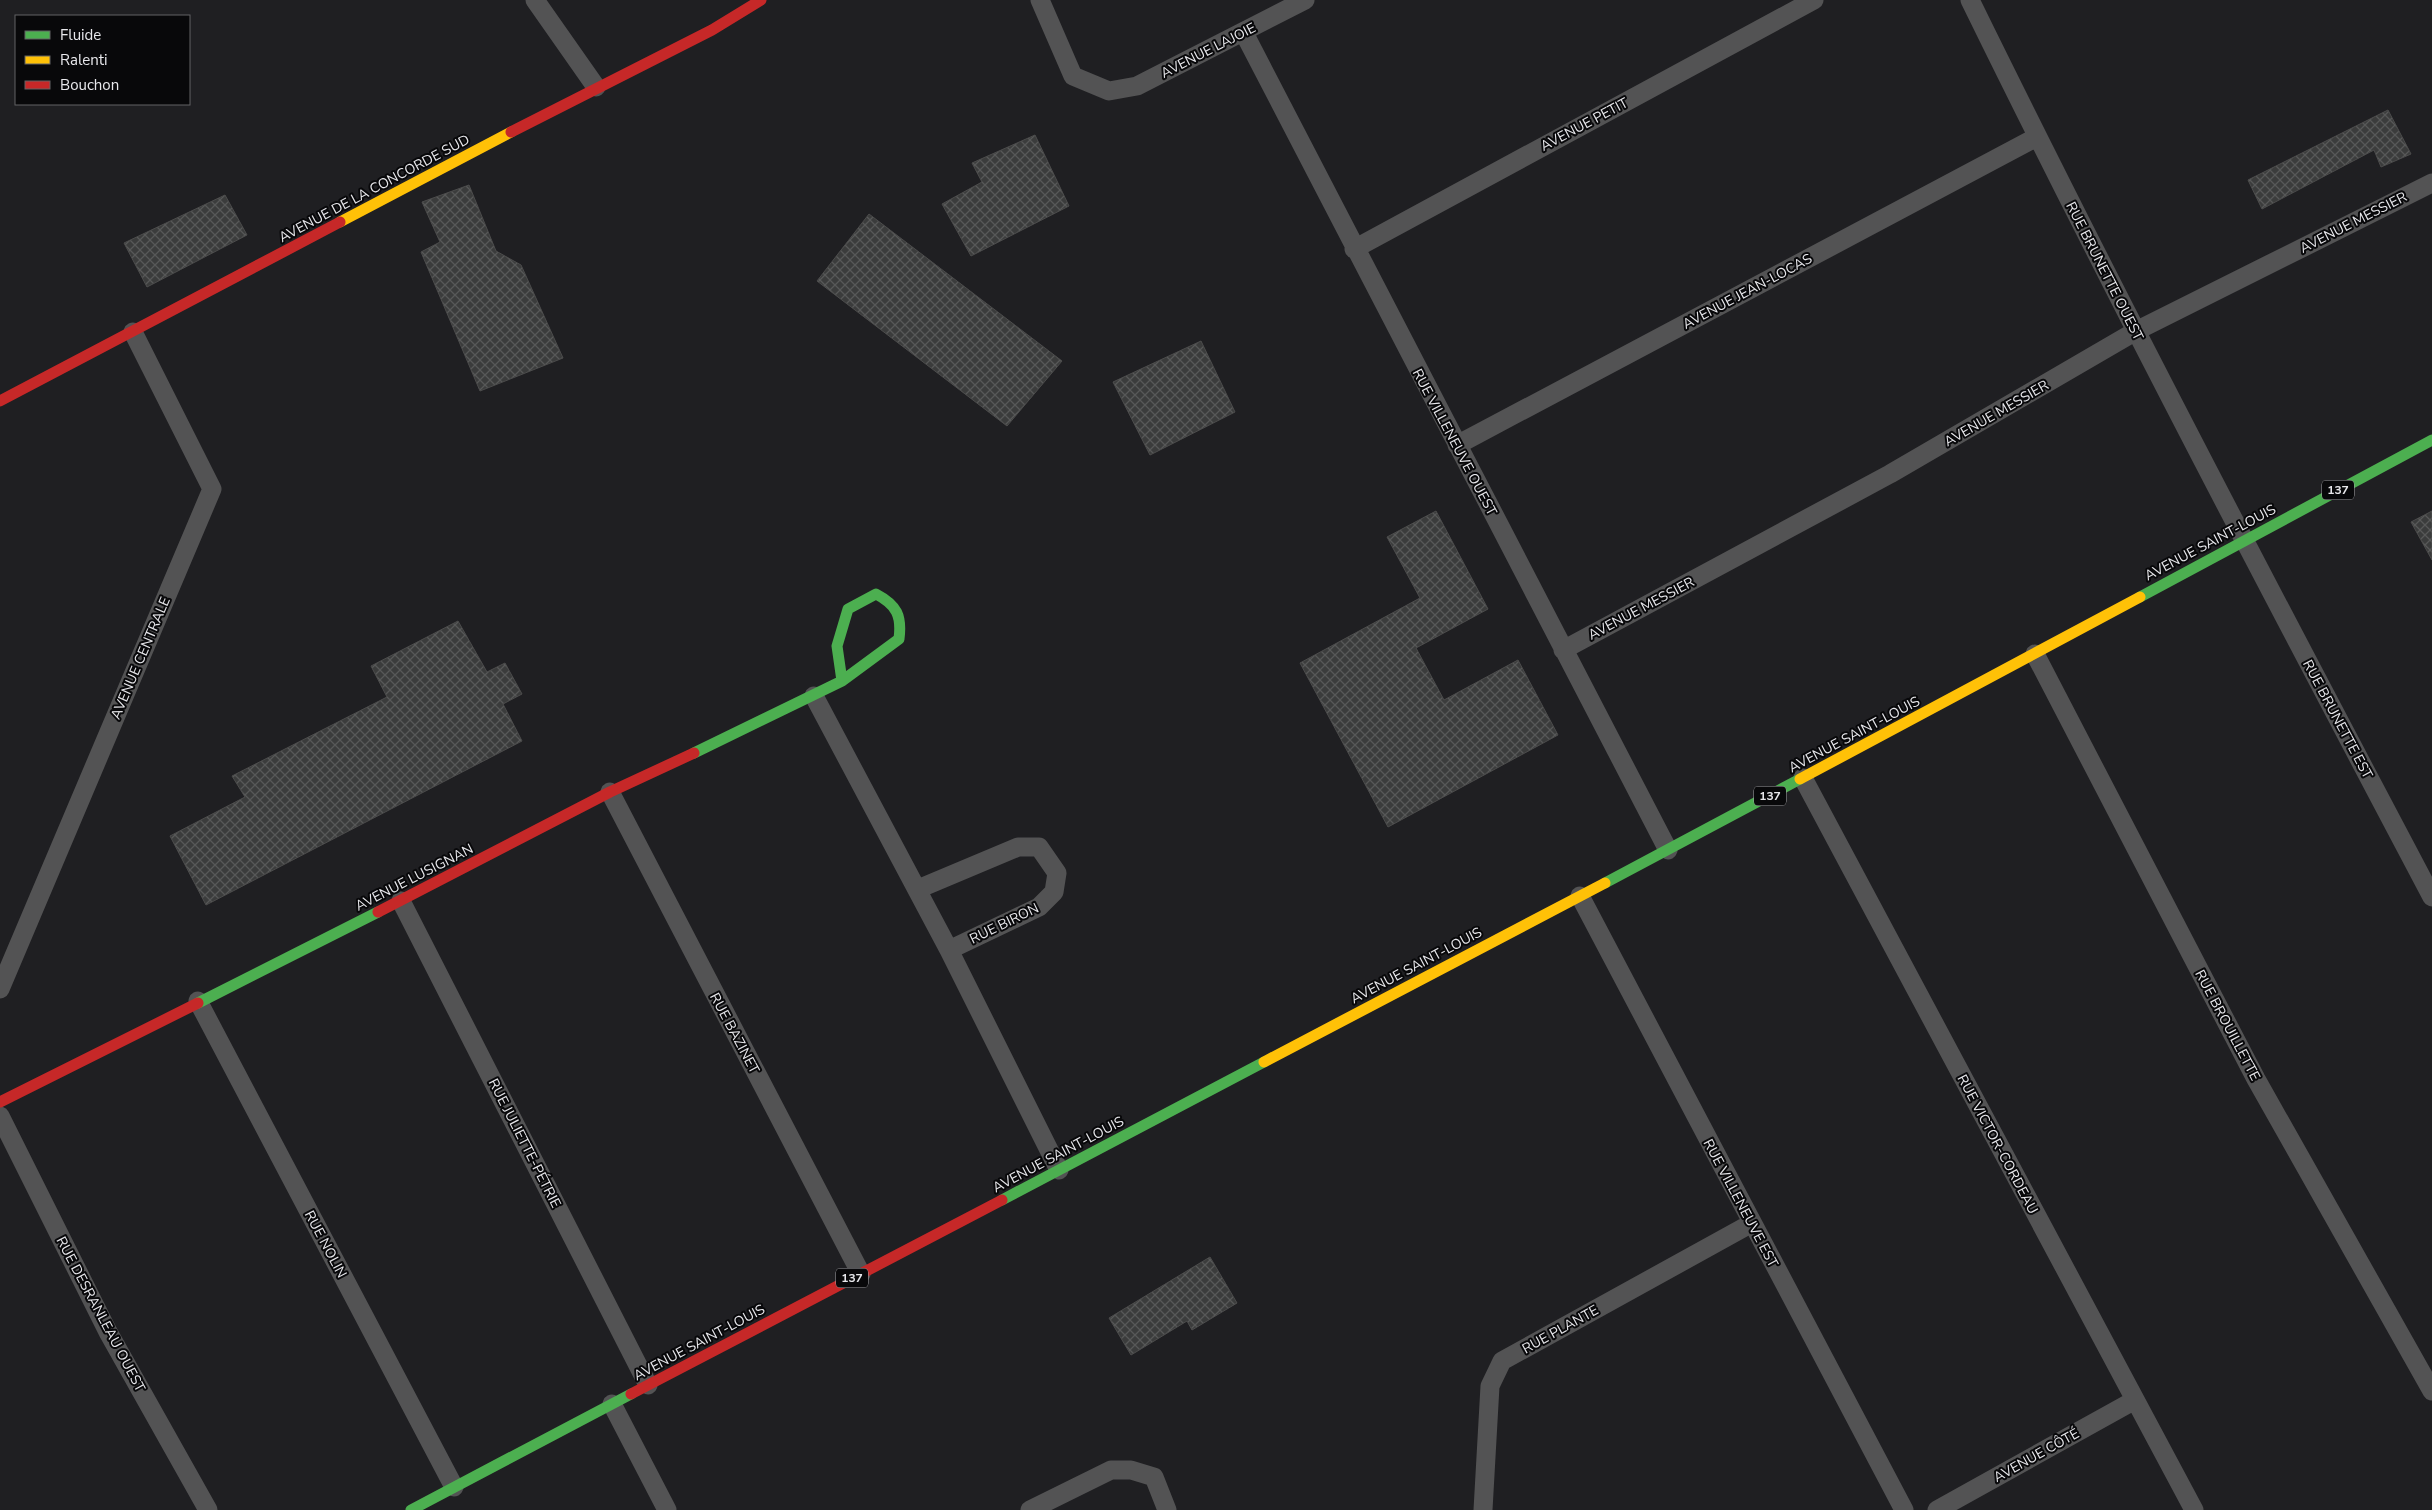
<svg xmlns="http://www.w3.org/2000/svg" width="2432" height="1510" font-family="'Nunito Sans',sans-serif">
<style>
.building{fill:url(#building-cross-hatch);stroke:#4c4c4c}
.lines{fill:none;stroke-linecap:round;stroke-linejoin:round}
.street{stroke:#535354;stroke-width:19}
.fast{stroke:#4caf50;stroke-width:11}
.slow{stroke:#ffc107;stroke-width:11}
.jam{stroke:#c62828;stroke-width:11}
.labels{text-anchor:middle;stroke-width:4;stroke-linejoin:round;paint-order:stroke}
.shield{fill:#08080a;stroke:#a5a5a8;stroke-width:1}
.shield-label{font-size:12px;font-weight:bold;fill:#e8e8ec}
.street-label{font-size:14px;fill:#e8e8ec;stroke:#08080a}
</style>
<defs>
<pattern id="building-cross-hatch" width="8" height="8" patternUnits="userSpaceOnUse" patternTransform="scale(1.25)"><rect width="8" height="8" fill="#3b3c3c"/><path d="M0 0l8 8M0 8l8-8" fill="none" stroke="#575858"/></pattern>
</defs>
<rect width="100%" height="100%" fill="#1f1f22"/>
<!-- building -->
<path class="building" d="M 2388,110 L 2411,154 L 2381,167 L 2374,150 L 2262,209 L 2248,180 Z
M 1035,135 L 1069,206 L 971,256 L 942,204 L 982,182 L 972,163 Z
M 469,185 L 496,251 L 521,265 L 563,358 L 480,391 L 421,252 L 440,242 L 422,202 Z
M 225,195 L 247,235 L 147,287 L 124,243 Z
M 869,214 L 1062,361 L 1007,426 L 817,281 Z
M 1201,341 L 1235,412 L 1150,455 L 1113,382 Z
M 1436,511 L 1488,609 L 1416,648 L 1444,700 L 1518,660 L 1558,735 L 1388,827 L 1300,663 L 1420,598 L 1387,537 Z
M 2432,511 L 2432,560 L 2411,522 Z
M 458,621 L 487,672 L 505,663 L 522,694 L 503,704 L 522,741 L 206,905 L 170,836 L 245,797 L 232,776 L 387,697 L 371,666 Z
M 1210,1257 L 1237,1303 L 1192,1330 L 1187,1321 L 1131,1355 L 1109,1318 Z"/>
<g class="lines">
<!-- street -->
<path class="street" d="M 535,0 L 596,87
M 1040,0 L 1073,76 L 1109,91 L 1137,86 L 1305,0
M 1970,0 C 2118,302 2275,600 2432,897
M 1244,33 L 1668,850
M 1354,249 L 1814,0
M 1457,445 L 2037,137
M 1563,650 L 1890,474 L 2136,331 L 2432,183
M 2035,654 L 2256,1079 L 2432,1391
M 814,696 L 949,950 L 1059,1170
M 1803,778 L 2194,1510
M 610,792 L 861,1274
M 918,889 L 1018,847 L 1039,847 L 1057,873 L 1054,892 L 1039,907 L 949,950
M 1580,896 L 1904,1510
M 401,901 L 648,1385
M 0,989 L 212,489 L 133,332
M 198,1001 L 454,1487
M 0,1116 L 108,1332 L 208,1510
M 612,1404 L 667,1510
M 1030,1510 L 1111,1470 L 1131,1470 L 1154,1477 L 1167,1510
M 1483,1510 L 1490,1386 L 1502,1361 L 1752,1223
M 1937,1510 L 2135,1400"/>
<!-- fast -->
<path class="fast" d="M 2140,597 L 2432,440
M 694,753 L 842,681 L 899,639 C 902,616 897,605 876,594 L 848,609 L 837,646 L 842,681
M 1605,883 L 1800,779
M 198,1003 L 378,912
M 1002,1200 L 1264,1062
M 411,1510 L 631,1394"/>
<!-- slow -->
<path class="slow" d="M 340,222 L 511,132
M 1800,779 L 2140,597
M 1264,1062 L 1605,883"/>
<!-- jam -->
<path class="jam" d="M 511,132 L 712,30 L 761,0
M 0,401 L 340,222
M 378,912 L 610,792 L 694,753
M 0,1102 L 198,1003
M 631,1394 L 1002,1200"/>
</g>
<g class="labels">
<!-- shield labels -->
<g class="shield">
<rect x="2322" y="480.5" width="32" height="19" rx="4"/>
<rect x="1754" y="786.5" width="32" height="19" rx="4"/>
<rect x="836" y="1268.5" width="32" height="19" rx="4"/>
</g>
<g class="shield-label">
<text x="2338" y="494">137</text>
<text x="1770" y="800">137</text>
<text x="852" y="1282">137</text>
</g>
<!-- street labels -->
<g class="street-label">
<text transform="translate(1208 50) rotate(-27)" y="5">AVENUE LAJOIE</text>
<text transform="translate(1584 124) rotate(-28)" y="5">AVENUE PETIT</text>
<text transform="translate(374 188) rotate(-28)" y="5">AVENUE DE LA CONCORDE SUD</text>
<text transform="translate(2353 222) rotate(-27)" y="5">AVENUE MESSIER</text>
<text transform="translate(2105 271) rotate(63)" y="5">RUE BRUNETTE OUEST</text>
<text transform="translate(1747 291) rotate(-28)" y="5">AVENUE JEAN-LOCAS</text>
<text transform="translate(1996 413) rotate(-30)" y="5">AVENUE MESSIER</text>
<text transform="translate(1455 442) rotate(62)" y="5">RUE VILLENEUVE OUEST</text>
<text transform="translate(2210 542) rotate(-28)" y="5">AVENUE SAINT-LOUIS</text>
<text transform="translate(1641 608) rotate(-28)" y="5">AVENUE MESSIER</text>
<text transform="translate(140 658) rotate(-67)" y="5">AVENUE CENTRALE</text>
<text transform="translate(2338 719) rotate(62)" y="5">RUE BRUNETTE EST</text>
<text transform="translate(1854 734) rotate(-28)" y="5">AVENUE SAINT-LOUIS</text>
<text transform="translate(414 877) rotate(-27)" y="5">AVENUE LUSIGNAN</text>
<text transform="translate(1004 923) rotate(-26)" y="5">RUE BIRON</text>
<text transform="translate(1416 965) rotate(-28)" y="5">AVENUE SAINT-LOUIS</text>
<text transform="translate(2228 1025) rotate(62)" y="5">RUE BROUILLETTE</text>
<text transform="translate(735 1033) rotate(62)" y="5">RUE BAZINET</text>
<text transform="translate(525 1143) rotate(63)" y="5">RUE JULIETTE-PÉTRIE</text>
<text transform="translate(1998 1144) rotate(62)" y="5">RUE VICTOR-CORDEAU</text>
<text transform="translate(1058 1154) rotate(-28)" y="5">AVENUE SAINT-LOUIS</text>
<text transform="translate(1741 1203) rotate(62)" y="5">RUE VILLENEUVE EST</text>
<text transform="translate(326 1244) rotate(62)" y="5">RUE NOLIN</text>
<text transform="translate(101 1314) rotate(62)" y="5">RUE DESRANLEAU OUEST</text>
<text transform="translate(1560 1329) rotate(-29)" y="5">RUE PLANTE</text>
<text transform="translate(699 1342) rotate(-28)" y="5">AVENUE SAINT-LOUIS</text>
<text transform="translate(2036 1455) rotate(-29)" y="5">AVENUE CÔTÉ</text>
</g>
</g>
<!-- legend -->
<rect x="15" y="15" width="175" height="90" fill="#08080a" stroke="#626264"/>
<rect x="25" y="31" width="25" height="8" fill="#4caf50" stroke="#626264"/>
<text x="60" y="40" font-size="15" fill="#e8e8ec">Fluide</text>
<rect x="25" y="56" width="25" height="8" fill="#ffc107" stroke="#626264"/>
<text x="60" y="65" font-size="15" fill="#e8e8ec">Ralenti</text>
<rect x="25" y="81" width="25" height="8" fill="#c62828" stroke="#626264"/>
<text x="60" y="90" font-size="15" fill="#e8e8ec">Bouchon</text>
</svg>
